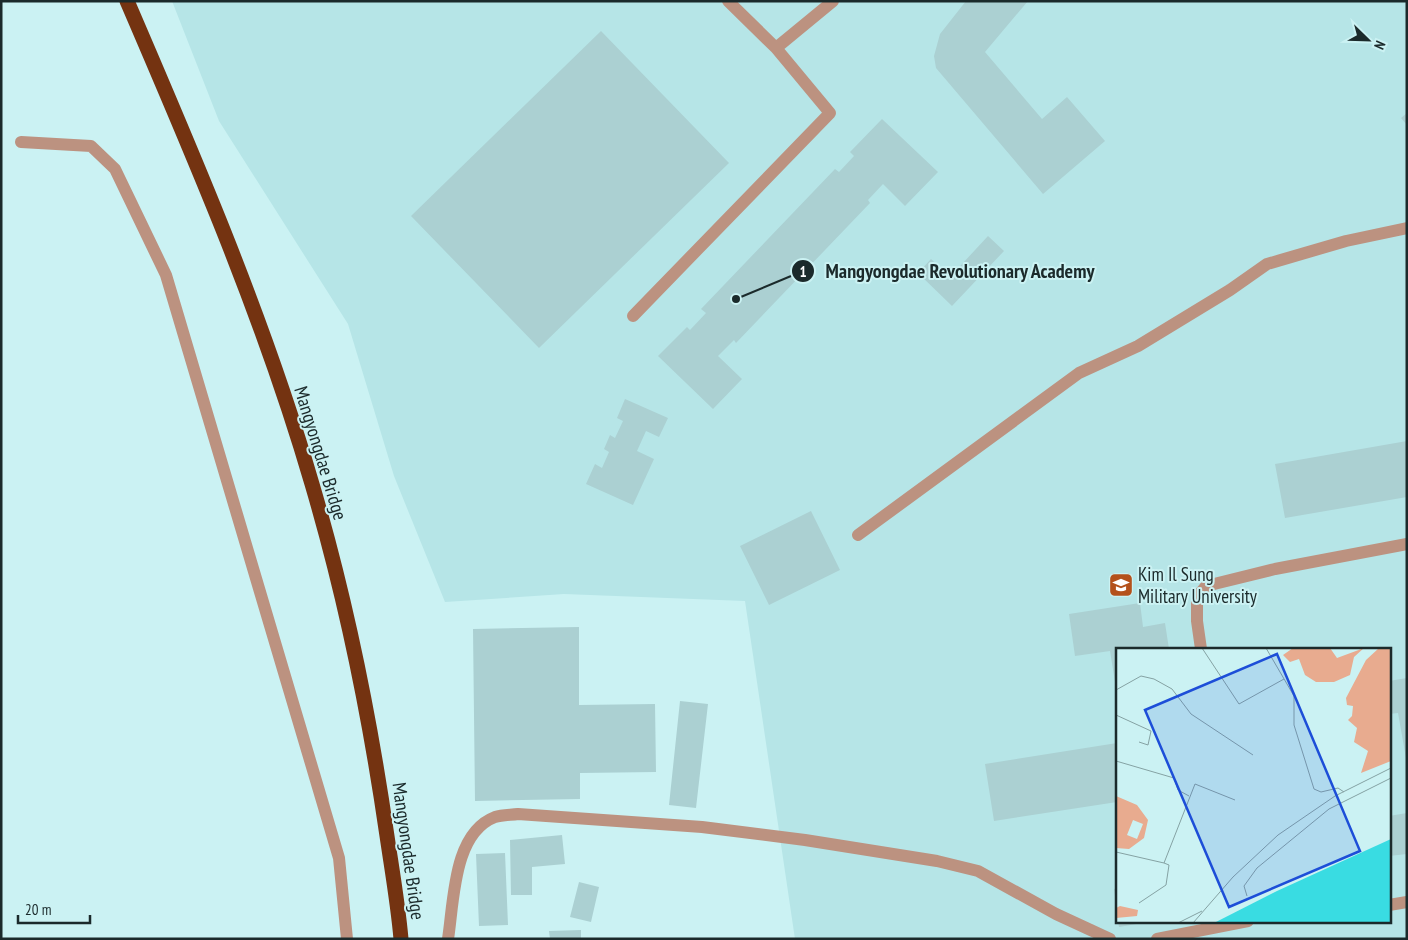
<svg xmlns="http://www.w3.org/2000/svg" width="1408" height="940" font-family="'PT Sans Narrow',sans-serif">
<style>
.built{fill:#b6e5e7;fill-rule:evenodd}
.building{fill:#abd0d2}
.lines{fill:none;stroke-linecap:round;stroke-linejoin:round}
.minor{stroke:#bc9280;stroke-width:12}
.highway{stroke:#743311;stroke-width:15}
.labels{text-anchor:middle;stroke-width:4;stroke-linejoin:round;paint-order:stroke}
.street-label{font-size:19px;fill:#1b2a2b;stroke:#cbf2f3}
.poi-label{font-size:19px;fill:#1b2a2b;stroke:#cbf2f3;text-anchor:start}
.inset-road{fill:none;stroke:#85a2a3;stroke-width:1}
.view{fill:#1d4ed8;fill-opacity:0.15;stroke:#1d4ed8;stroke-width:2.5}
.inset-edge{fill:none;stroke:#1b2a2b;stroke-width:2.5}
.leader{fill:none;stroke:#1b2a2b;stroke-width:2}
.callout-dot{fill:#1b2a2b;stroke:#cbf2f3;stroke-width:2}
.mark-label{font-size:15px;text-anchor:middle;font-weight:bold;fill:#fff}
.callout-label{font-size:20px;text-anchor:middle;font-weight:bold;fill:#1b2a2b;stroke:#cbf2f3;stroke-width:4;stroke-linejoin:round;paint-order:stroke}
</style>
<rect width="100%" height="100%" fill="#cbf2f3"/>
<!-- built -->
<path class="built" d="M 172,1 L 1407,1 L 1407,939 L 795,939 L 745,601 L 564,594 L 445,602 L 394,476 L 348,324 L 219,121 ZM 1117,649 L 1389,649 L 1389,921 L 1117,921 Z"/>
<!-- building -->
<path class="building" d="M 966,1 L 1028,1 L 985,52 L 1042,119 L 1067,97 L 1105,141 L 1043,194 L 936,68 L 934,56 L 940,34 Z
M 601,31 L 729,163 L 539,348 L 411,216 Z
M 1407,113 L 1407,125 L 1401,118 Z
M 882,119 L 938,172 L 905,206 L 883,184 L 868,200 L 870,203 L 736,343 L 734,340 L 718,356 L 742,379 L 713,409 L 658,356 L 687,327 L 690,330 L 706,313 L 701,309 L 835,169 L 839,172 L 854,156 L 850,152 Z
M 988,236 L 1004,251 L 952,306 L 918,273 L 931,259 L 950,277 Z
M 625,399 L 668,418 L 659,437 L 646,431 L 637,451 L 654,459 L 633,505 L 586,484 L 595,464 L 602,468 L 609,452 L 604,449 L 610,435 L 615,438 L 623,421 L 617,418 Z
M 1407,441 L 1407,497 L 1285,518 L 1275,464 Z
M 811,511 L 840,570 L 769,605 L 740,546 Z
M 1140,603 L 1143,627 L 1165,623 L 1169,649 L 1117,649 L 1116,688 L 1110,651 L 1075,656 L 1069,614 Z
M 579,627 L 579,705 L 655,704 L 656,772 L 580,773 L 580,799 L 475,801 L 473,629 Z
M 1407,678 L 1407,758 L 1406,758 L 1398,713 L 1389,714 L 1389,681 Z
M 680,701 L 708,704 L 696,808 L 669,805 Z
M 1117,743 L 1117,802 L 994,821 L 985,764 Z
M 1407,813 L 1407,854 L 1389,856 L 1389,816 Z
M 562,835 L 565,864 L 532,867 L 532,895 L 511,895 L 510,840 Z
M 505,853 L 508,925 L 479,926 L 476,854 Z
M 579,882 L 599,887 L 591,922 L 570,917 Z
M 1117,888 L 1117,903 L 1116,903 L 1114,889 Z
M 1118,921 L 1148,921 L 1148,922 L 1119,927 Z
M 581,930 L 581,939 L 550,939 L 549,931 Z"/>
<g class="lines">
<!-- minor -->
<path class="minor" d="M 776,48 L 833,1
M 21,142 L 91,146 L 115,169 L 166,275 L 339,858 L 347,939
M 633,316 L 830,113 L 776,48 L 728,1
M 858,535 L 1079,373 L 1138,346 L 1230,290 L 1267,264 L 1346,241 L 1407,228
M 1201,649 L 1197,621 L 1197,597 L 1206,586 L 1275,569 L 1407,544
M 1389,905 L 1407,902
M 448,939 C 454,901 453,833 495,817 C 502,815 511,815 518,814 L 702,827 L 805,840 L 937,861 L 978,871 L 1056,914 L 1110,939
M 1157,939 L 1248,921"/>
<!-- highway -->
<path class="highway" d="M 127,1 C 195,159 264,319 312,484 C 346,599 370,718 387,836 C 392,870 398,904 401,939"/>
</g>
<!-- icons -->
<defs>
<symbol id="university-square" viewBox="-11 -11 22 22"><rect x="-9" y="-9" width="18" height="18" rx="4" fill="#b4511b" stroke="#cbf2f3"/><path d="M0-5L7-2L0 1L-7-2ZM-4 1L0 2.5L4 1V4Q0 6-4 4Z" fill="#fff"/></symbol>
</defs>
<g fill-rule="evenodd">
<use href="#university-square" x="1107" y="571" width="28" height="28"/>
</g>
<g class="labels">
<!-- street labels -->
<g class="street-label">
<text transform="translate(321 453) rotate(73)" y="7">Mangyongdae Bridge</text>
<text transform="translate(409 851) rotate(82)" y="7">Mangyongdae Bridge</text>
</g>
<!-- poi labels -->
<g class="poi-label">
<text x="1138" y="581">Kim Il Sung<tspan x="1138" dy="22">Military University</tspan></text>
</g>
</g>
<!-- overview -->
<g transform="translate(1116 648)">
<rect width="275" height="275" fill="#cbf2f3"/>
<path d="M 177,0 L 214,0 L 221,10 L 248,0 L 238,9 L 234,27 L 218,34 L 200,34 L 189,27 L 183,11 L 174,14 L 167,7 ZM 263,0 L 275,0 L 275,113 L 245,125 L 252,103 L 238,94 L 241,80 L 232,72 L 236,68 L 237,58 L 231,57 L 230,50 L 250,12 ZM 0,148 L 21,157 L 32,172 L 28,190 L 13,201 L 0,200 ZM 17,172 L 27,176 L 21,191 L 11,187 ZM 4,258 L 22,262 L 21,268 L 0,270 L 0,260 Z" fill="#e8ab8f" fill-rule="evenodd"/>
<path d="M 275,191 L 275,275 L 98,275 L 161,243 Z" fill="#39dce2"/>
<path class="inset-road" d="M 86,0 L 123,56 L 168,31M 150,0 L 178,48 L 178,77 L 198,141 L 205,144 L 222,140 L 228,144M 0,42 L 25,28 L 38,31 L 56,41 L 75,66 L 137,107M 0,67 L 35,83 L 32,97 L 23,94M 0,113 L 58,130 L 62,142 L 73,148M 0,204 L 48,215 L 79,136 L 119,152M 131,248 L 128,238 L 141,220 L 213,161 L 275,130M 23,255 L 50,237 L 53,217 L 48,215M 62,275 L 86,263M 77,275 L 117,229 L 162,187 L 219,148 L 275,120"/>
<path class="view" d="M 161,6 L 244,203 L 113,259 L 29,62 Z"/>
<rect width="275" height="275" class="inset-edge"/>
</g>
<!-- callouts -->
<path class="leader" d="M736 299L803 271"/>
<g class="callout-dot">
<circle cx="736" cy="299" r="5"/>
<circle cx="803" cy="271" r="12"/>
</g>
<g class="mark-label">
<text x="803" y="277">1</text>
</g>
<g class="callout-label">
<text x="960" y="278">Mangyongdae Revolutionary Academy</text>
</g>
<!-- border -->
<rect width="1408" height="940" fill="none" stroke="#1b2a2b" stroke-width="5"/>
<!-- north arrow -->
<g transform="translate(1368 40) rotate(113)" stroke="#cbf2f3" stroke-width="4" paint-order="stroke">
<path d="M0-4L9 19L0 12L-9 19Z" fill="#1b2a2b"/>
<text y="-8" font-size="14" font-weight="bold" text-anchor="middle" fill="#1b2a2b">N</text>
</g>
<!-- scale -->
<path d="M18 915v8h72v-8" fill="none" stroke="#1b2a2b" stroke-width="2.5"/>
<text x="25" y="915" font-size="15" fill="#1b2a2b" stroke="#cbf2f3" stroke-width="4" paint-order="stroke">20 m</text>
</svg>
